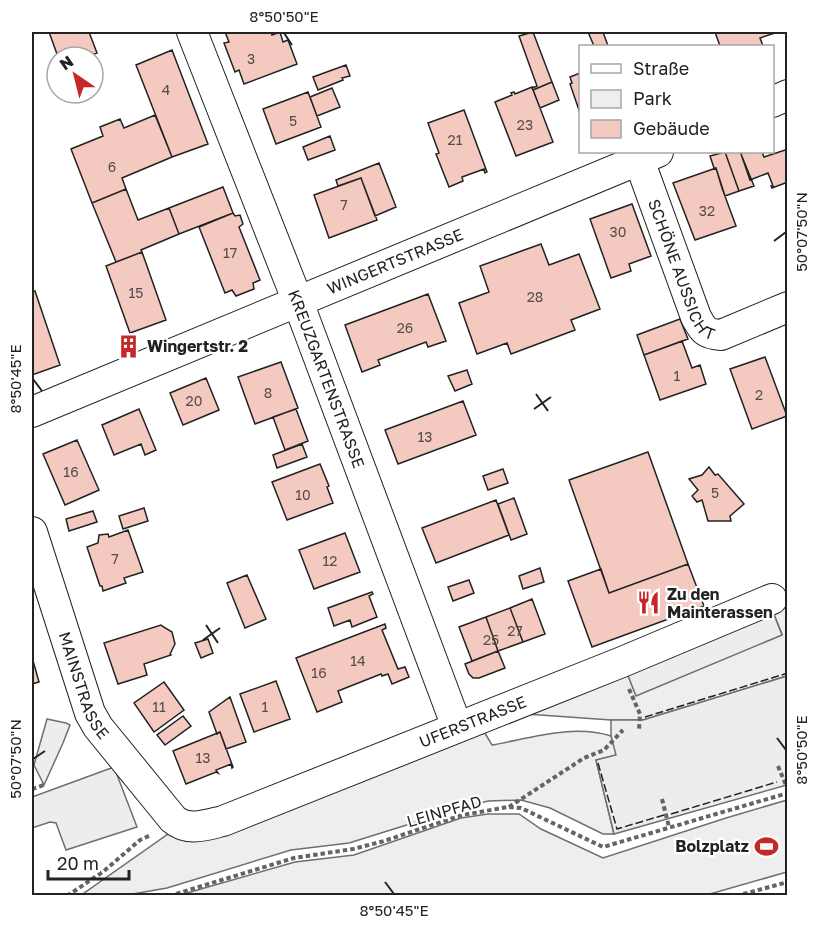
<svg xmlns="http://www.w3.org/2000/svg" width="819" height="927" font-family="'Golos Text',sans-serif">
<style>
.green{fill:#eee;stroke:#6f6f6f;stroke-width:1.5}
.parking{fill:#ededed;stroke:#6f6f6f;stroke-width:1.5}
.building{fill:#f3c9c0;stroke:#222;stroke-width:1.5}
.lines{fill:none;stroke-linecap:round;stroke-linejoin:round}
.minor-casing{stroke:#222;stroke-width:32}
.path{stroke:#646464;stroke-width:4;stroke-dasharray:4.5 3;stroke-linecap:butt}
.minor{stroke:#fff;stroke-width:30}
.fence{stroke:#222;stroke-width:1.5;stroke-dasharray:8 3;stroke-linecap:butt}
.ticks{fill:none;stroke:#222;stroke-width:2}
.labels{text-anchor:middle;stroke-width:4.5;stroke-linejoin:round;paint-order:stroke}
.number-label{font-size:14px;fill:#564c4a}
.street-label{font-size:16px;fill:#222;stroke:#fff}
.poi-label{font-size:16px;font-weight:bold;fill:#222;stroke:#fff;text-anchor:start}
.neatline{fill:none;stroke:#222;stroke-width:2}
.ticks-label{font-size:15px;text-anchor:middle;fill:#222}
</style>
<rect width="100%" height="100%" fill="#fff"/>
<!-- green -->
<path class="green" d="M 787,601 L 787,676 L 643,720 L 611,720 L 526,714 L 627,673 L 636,695 L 782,634 L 771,607 Z
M 483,730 L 492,745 C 531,738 573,724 611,736 L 617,755 L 596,760 L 614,834 L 603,834 L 550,808 L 521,800 L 488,801 L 458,809 L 349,843 L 291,850 L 167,888 L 127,895 L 80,896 L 171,832 L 185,841 L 222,831 Z
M 787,800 L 787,872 L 703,896 L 180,895 L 295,862 L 354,855 L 461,818 L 488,814 L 519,814 L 541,829 L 603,858 L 726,818 Z"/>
<!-- parking -->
<path class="parking" d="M 771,607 L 782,635 L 636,696 L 627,673 Z
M 787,676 L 787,785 L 614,834 L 596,760 L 616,755 L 611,736 L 611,720 L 643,720 Z
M 47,719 L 66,723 L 70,725 L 63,743 L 44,785 L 34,765 Z
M 114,767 L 137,827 L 66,850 L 56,823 L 50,822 L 32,828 L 32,797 Z"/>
<!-- building -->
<path class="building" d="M 49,32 L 89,32 L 97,53 L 85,57 L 79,57 L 76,48 L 57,54 Z
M 225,32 L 271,32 L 272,35 L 280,32 L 283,42 L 288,40 L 297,64 L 244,84 L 239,70 L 235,72 L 224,43 L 229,42 Z
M 533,32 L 552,82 L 533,90 L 532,88 L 537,86 L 519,36 Z
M 588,32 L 603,32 L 608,46 L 594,46 Z
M 715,32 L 778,32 L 760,38 L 763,46 L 720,46 Z
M 172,50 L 208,144 L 172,157 L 136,65 Z
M 346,65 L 350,76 L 342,78 L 343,80 L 318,90 L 313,77 Z
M 580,73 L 580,113 L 570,84 L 572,83 L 570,77 Z
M 552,82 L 559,100 L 540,108 L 533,90 Z
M 532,87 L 553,142 L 516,156 L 495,102 L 512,95 L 511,93 L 514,92 L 515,94 Z
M 332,88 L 340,107 L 317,116 L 310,97 Z
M 308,92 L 321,127 L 276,144 L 263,109 Z
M 464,110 L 487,172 L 485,173 L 484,169 L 462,177 L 463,181 L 449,187 L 436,154 L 439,153 L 428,123 Z
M 155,115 L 172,157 L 122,178 L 126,189 L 92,203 L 71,149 L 103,136 L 100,127 L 120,119 L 124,128 Z
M 330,136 L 335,150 L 308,160 L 303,147 Z
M 788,149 L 788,182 L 772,188 L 771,186 L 773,186 L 768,173 L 750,180 L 741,154 L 742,153 L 741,152 L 762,152 L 764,157 Z
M 725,152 L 741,152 L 742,153 L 741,154 L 754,186 L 739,191 Z
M 725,152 L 739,191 L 725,196 L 716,168 L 714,168 L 710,156 Z
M 379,163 L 396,207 L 375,216 L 361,178 L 338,186 L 336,180 Z
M 716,168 L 722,188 L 736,226 L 695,240 L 673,183 Z
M 361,178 L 377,220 L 329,238 L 314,195 Z
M 223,187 L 233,213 L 179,234 L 169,208 Z
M 126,189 L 138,220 L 169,208 L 179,234 L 141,250 L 142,252 L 116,262 L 92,203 Z
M 632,204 L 651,256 L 629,264 L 631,271 L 611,278 L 590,219 Z
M 233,213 L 235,216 L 240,215 L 243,224 L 239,227 L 260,280 L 253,283 L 254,289 L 236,296 L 232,290 L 225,293 L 199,227 Z
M 541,244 L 549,265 L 579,254 L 600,309 L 571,320 L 575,330 L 511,354 L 507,343 L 477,354 L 459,303 L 489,292 L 480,266 Z
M 142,252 L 166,320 L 130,333 L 106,266 Z
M 35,291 L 60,365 L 32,375 L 32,292 Z
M 428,294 L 446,341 L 428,347 L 426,342 L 378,360 L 380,365 L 362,372 L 345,325 Z
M 680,319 L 688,339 L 644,355 L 637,335 Z
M 682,341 L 692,368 L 700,365 L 706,384 L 660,400 L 644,355 Z
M 765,357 L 787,416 L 752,429 L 730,369 Z
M 281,362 L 298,408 L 255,424 L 238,377 Z
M 467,370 L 472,384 L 455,391 L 448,376 Z
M 206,378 L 219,410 L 183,425 L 170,393 Z
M 463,401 L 476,435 L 398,464 L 385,430 Z
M 139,409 L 156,450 L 145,455 L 141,444 L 114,455 L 102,425 Z
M 296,409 L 308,441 L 285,450 L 273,417 Z
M 77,440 L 99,490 L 65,505 L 43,454 Z
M 302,444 L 307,457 L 277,468 L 273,455 Z
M 648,452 L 688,564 L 609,593 L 569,480 Z
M 320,464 L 329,486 L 327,487 L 333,503 L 287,520 L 272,482 Z
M 709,467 L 715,475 L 718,474 L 744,504 L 730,516 L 731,521 L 708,521 L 702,500 L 697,502 L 692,496 L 698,490 L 689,479 L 702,475 Z
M 503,469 L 508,483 L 488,490 L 483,476 Z
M 514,498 L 527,534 L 511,540 L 498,504 Z
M 496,500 L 509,535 L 436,563 L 422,528 Z
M 144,508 L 148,521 L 123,529 L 119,516 Z
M 93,511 L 97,522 L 69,531 L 66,519 Z
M 128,530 L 143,572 L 124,578 L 126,583 L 103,591 L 102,586 L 100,586 L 87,547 L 98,543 L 99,535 L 108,534 L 109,537 Z
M 345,533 L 360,572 L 314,589 L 299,550 Z
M 688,564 L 704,606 L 592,647 L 568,581 L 601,569 L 609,593 Z
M 540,568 L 544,582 L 523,589 L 519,576 Z
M 247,575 L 266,619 L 245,628 L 227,583 Z
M 469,580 L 474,593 L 453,601 L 448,587 Z
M 372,592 L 373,594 L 369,596 L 377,617 L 352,627 L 350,620 L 334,626 L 328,608 Z
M 532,599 L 545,634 L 523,642 L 510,608 Z
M 510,608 L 523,642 L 498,651 L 486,617 Z
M 486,617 L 498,651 L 472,661 L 459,627 Z
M 385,624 L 386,628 L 382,630 L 398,669 L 405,667 L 409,677 L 392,684 L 388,674 L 382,676 L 381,674 L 338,691 L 342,702 L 317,712 L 296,658 Z
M 161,625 L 162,626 L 172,632 L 175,644 L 170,654 L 171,655 L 144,664 L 147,675 L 118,684 L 104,643 Z
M 208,639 L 213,653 L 201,658 L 195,643 Z
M 498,651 L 505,668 L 479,678 L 473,678 L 469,674 L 465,664 Z
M 32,657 L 39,682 L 32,684 Z
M 276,681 L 290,719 L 254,732 L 240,694 Z
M 164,682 L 184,710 L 154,732 L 134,703 Z
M 230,697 L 246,742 L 226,749 L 220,732 L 217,734 L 209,712 Z
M 183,716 L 191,726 L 165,745 L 157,735 Z
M 220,732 L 233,767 L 232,768 L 231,764 L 216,770 L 218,773 L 216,772 L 186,784 L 173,751 Z"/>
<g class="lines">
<defs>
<g id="minor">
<path id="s1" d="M 192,32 L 298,302 L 457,727"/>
<path d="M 772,102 L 788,95"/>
<path id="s2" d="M 639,160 L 696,317 C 703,330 705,334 721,335 L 788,307"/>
<path id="s3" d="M 32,412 L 658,152"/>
<path id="s4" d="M 32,532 L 90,713 L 98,727 L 173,819 C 188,832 206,825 223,821 L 622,662 L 772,599"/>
</g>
</defs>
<!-- minor casing -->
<use href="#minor" class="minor-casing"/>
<!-- path -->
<path class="path" d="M 629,689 L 640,714 L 639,730
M 778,766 L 788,790
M 32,789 L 44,785
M 662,799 L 669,827
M 509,807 L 584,758 L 604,750 L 623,730
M 67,896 L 104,871 L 140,840 L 151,835
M 169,896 L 294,858 L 353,849 L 384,841 L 462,815 L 508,807 L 521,808 L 603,847 L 788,793
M 736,896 L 788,882"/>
<!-- minor -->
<use href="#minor" class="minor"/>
<!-- fence -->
<path class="fence" d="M 645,717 L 788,673
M 598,763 L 617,829 L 664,815
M 671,814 L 777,782"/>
</g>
<!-- ticks -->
<path class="ticks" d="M 284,33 L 292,45M 774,241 L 786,232M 33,379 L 42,391M 536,394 L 548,411M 534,409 L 551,397M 206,625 L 218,643M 203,640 L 220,628M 777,738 L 786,750M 33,759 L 45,751M 385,882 L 394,894"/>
<!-- icons -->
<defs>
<symbol id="building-bare" viewBox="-9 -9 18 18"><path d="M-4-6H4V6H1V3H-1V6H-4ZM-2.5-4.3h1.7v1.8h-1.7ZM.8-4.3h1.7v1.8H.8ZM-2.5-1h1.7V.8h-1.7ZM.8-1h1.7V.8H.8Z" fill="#c62828" stroke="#fff" stroke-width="2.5" paint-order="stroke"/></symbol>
<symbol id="restaurant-bare" viewBox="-9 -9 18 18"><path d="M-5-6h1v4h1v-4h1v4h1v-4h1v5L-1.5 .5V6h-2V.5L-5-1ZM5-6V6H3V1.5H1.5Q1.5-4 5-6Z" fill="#c62828" stroke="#fff" stroke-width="2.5" paint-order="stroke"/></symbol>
<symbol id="stadium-bare" viewBox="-9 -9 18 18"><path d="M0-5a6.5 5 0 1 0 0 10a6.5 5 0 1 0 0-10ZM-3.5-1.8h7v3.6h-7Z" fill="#c62828" stroke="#fff" stroke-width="2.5" paint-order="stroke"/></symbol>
</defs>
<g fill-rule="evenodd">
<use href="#building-bare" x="112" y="330" width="33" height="33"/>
<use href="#restaurant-bare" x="632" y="586" width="33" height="33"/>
<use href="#stadium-bare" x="750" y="830" width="33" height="33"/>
</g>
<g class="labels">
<!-- number labels -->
<g class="number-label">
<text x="251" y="64">3</text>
<text x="166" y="95">4</text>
<text x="293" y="126">5</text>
<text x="525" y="130">23</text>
<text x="455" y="145">21</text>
<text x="112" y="172">6</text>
<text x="344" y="210">7</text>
<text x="707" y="216">32</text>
<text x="618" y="237">30</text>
<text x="230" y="258">17</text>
<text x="136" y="298">15</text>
<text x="535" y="302">28</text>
<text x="405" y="333">26</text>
<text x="677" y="381">1</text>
<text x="268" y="398">8</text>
<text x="759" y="400">2</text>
<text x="194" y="406">20</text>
<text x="425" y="442">13</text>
<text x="71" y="477">16</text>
<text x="715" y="498">5</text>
<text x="303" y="500">10</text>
<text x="115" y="564">7</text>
<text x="330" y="566">12</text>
<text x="515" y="636">27</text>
<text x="491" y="645">25</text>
<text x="358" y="666">14</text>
<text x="319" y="678">16</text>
<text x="159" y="712">11</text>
<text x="265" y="712">1</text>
<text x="203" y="763">13</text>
</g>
<!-- street labels -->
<g class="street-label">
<text dy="6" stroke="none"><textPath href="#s3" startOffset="393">WINGERTSTRASSE</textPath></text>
<text dy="6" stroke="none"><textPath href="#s2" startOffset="118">SCHÖNE AUSSICHT</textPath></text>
<text dy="6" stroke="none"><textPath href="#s1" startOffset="372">KREUZGARTENSTRASSE</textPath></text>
<text dy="6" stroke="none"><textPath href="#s4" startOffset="162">MAINSTRASSE</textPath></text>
<text dy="6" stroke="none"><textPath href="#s4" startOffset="646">UFERSTRASSE</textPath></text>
<text transform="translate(444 811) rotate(-16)" y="6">LEINPFAD</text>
</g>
<!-- poi labels -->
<g class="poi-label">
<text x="147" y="352">Wingertstr. 2</text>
<text x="667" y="600">Zu den<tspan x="667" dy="18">Mainterassen</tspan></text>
<text x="749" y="852" text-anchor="end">Bolzplatz</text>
</g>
</g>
<!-- border -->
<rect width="819" height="927" fill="none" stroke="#ffffff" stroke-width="66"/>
<!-- legend -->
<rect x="579" y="45" width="195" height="108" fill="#ffffff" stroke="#a7a7a7" stroke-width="1.5"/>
<rect x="591" y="64" width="30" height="9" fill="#ffffff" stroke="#a7a7a7" stroke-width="1.5"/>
<text x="633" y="75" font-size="18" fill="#222222">Straße</text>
<rect x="591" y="90" width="30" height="18" fill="#eeeeee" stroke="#a7a7a7" stroke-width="1.5"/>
<text x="633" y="105" font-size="18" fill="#222222">Park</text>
<rect x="591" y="120" width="30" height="18" fill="#f3c9c0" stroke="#a7a7a7" stroke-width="1.5"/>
<text x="633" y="135" font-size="18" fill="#222222">Gebäude</text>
<!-- north arrow -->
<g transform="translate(75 75) rotate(325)"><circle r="28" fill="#ffffff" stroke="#a7a7a7" stroke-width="1.5"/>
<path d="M0-4.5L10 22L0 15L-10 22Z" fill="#c62828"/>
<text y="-9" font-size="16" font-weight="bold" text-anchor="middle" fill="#222222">N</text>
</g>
<!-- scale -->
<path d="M48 870v9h81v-9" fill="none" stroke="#222222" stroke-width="3"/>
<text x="57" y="870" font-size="18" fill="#222222" stroke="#ffffff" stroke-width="4.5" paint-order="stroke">20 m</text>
<rect x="33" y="33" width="753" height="861" class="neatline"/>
<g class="ticks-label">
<text x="284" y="22">8°50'50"E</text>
<text transform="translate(802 232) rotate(-90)" y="5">50°07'50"N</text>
<text transform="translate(16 379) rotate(-90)" y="5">8°50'45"E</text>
<text transform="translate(802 750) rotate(-90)" y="5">8°50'50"E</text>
<text transform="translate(16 759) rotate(-90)" y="5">50°07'50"N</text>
<text x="394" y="916">8°50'45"E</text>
</g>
</svg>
